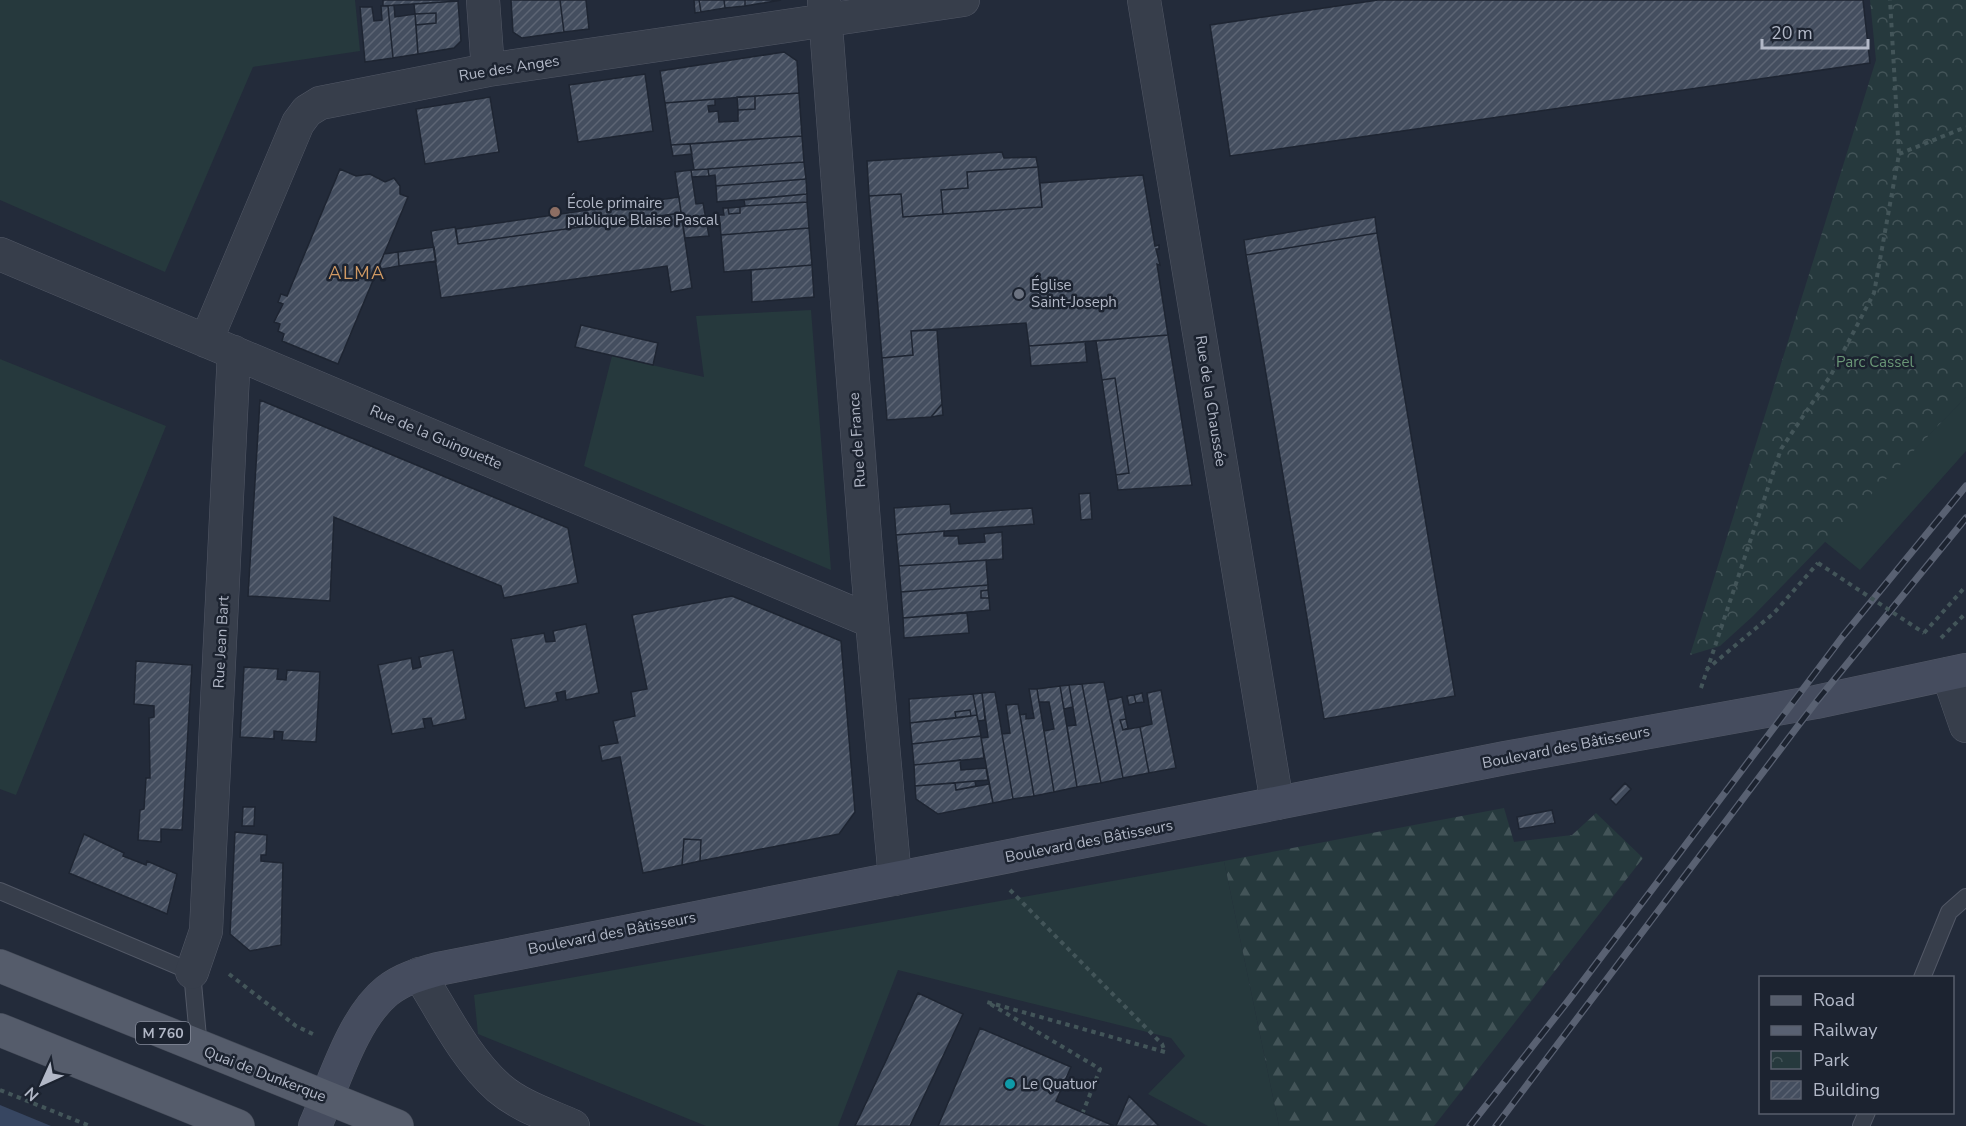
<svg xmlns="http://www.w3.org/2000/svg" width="1966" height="1126" font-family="'Nunito Sans',sans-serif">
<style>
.grass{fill:#26393d}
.forest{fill:url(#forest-firs)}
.park{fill:url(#park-crowns)}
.water{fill:#374661}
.building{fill:url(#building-hatch);stroke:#1e2532;stroke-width:1.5}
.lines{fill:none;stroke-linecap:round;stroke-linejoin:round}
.lane-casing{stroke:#525866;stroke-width:18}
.street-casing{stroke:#525866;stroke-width:34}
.secondary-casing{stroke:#525866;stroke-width:34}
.primary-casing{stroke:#404754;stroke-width:34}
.path{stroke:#435559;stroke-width:4;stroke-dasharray:4.5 4.5;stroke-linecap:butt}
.lane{stroke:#373e4b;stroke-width:16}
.street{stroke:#373e4b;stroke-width:33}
.secondary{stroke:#454c5e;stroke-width:33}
.primary{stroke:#555c6b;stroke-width:33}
.rail-casing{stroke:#596172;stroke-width:7}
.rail{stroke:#1c2330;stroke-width:4.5;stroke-dasharray:14;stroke-linecap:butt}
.path-bridge{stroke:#435559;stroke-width:4;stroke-dasharray:4.5 4.5;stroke-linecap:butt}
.education-dot{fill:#8d6e63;stroke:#1c2330;stroke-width:2}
.worship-dot{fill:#6b7280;stroke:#1c2330;stroke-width:2}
.culture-dot{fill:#0f9aa8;stroke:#1c2330;stroke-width:2}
.labels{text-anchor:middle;stroke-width:5;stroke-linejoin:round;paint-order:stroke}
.shield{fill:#1c2330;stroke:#858b9a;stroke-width:1.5}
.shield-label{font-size:14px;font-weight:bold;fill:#b2b8c7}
.street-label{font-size:15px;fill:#b2b8c7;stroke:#1c2330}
.poi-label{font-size:15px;fill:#b2b8c7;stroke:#1c2330;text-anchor:start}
.park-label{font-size:15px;fill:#6a9777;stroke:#1c2330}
.quarter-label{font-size:18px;letter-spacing:1.5px;fill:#d19a63;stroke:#1c2330}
</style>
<defs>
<pattern id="forest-firs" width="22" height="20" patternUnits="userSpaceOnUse" patternTransform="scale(1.5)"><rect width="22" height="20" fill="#26393d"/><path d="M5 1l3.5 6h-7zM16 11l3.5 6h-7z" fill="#435458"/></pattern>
<pattern id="park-crowns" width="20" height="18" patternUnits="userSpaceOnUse" patternTransform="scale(1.5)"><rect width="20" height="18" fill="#26393d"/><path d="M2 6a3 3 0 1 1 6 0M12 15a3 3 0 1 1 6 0" fill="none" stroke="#435458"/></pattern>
<pattern id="building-hatch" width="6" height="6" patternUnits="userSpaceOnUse" patternTransform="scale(1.5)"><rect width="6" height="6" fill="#444e5f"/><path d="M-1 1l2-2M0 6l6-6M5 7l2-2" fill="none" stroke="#5d6574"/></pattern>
</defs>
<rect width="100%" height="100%" fill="#232b3a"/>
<!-- grass -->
<path class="grass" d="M 0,0 L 355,0 L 360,51 L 253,67 L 165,272 L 0,200 Z
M 811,310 L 831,570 L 584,466 L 612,356 L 704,377 L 696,316 Z
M 0,359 L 166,426 L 16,795 L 0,789 Z
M 1966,397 L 1966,451 L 1860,570 L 1824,541 Z
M 1224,861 L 1279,1126 L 1208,1126 L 1148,1094 L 1185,1056 L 1171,1038 L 898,970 L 838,1126 L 706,1126 L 478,1034 L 474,995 Z"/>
<!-- forest -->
<path class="forest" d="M 1504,808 L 1514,842 L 1572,835 L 1596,813 L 1643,858 L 1434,1126 L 1279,1126 L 1224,861 Z"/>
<!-- park -->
<path class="park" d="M 1870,0 L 1966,0 L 1966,397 L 1753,616 L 1720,646 L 1690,655 L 1876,60 Z"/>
<!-- water -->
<path class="water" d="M 0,1105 L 51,1126 L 0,1126 Z"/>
<!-- building -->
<path class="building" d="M 383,0 L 458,0 L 458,1 L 383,6 Z
M 511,0 L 560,0 L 564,32 L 522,38 L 513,32 Z
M 560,0 L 586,0 L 589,29 L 564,32 Z
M 694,0 L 699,0 L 701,12 L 695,13 Z
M 699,0 L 724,0 L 725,8 L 701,12 Z
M 724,0 L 745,0 L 745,6 L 725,8 Z
M 745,0 L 781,0 L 745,6 Z
M 1378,0 L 1863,0 L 1870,63 L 1230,156 L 1210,25 Z
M 458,1 L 461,41 L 454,48 L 418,54 L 416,25 L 436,23 L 436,13 L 415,14 L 414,4 Z
M 394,5 L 395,17 L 415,14 L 418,54 L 393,58 L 388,6 Z
M 381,6 L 388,6 L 393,58 L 365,62 L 360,7 L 372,7 L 374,21 L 382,20 Z
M 436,13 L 436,23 L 416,25 L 415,14 Z
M 784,52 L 797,61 L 799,93 L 665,103 L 660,71 Z
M 645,74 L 653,131 L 578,142 L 569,85 Z
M 799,93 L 802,136 L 671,145 L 665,103 L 715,99 L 715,105 L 708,106 L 709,112 L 718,111 L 719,122 L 738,121 L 738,110 L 755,109 L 755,96 Z
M 755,96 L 755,109 L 738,110 L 737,97 Z
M 490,97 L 499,152 L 425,164 L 416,109 Z
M 802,136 L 804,162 L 694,170 L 690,144 Z
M 690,144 L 692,154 L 673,156 L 671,145 Z
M 1002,152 L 1004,158 L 1036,157 L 1038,167 L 967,172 L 968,188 L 941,190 L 943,214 L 903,217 L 901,194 L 869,196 L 867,161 Z
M 804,162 L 806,179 L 716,186 L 715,175 L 709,176 L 708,169 Z
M 1038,167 L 1042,207 L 943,214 L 941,190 L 968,188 L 967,172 Z
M 340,169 L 356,176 L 370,174 L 385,182 L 394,178 L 400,186 L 400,194 L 408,197 L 338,364 L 282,341 L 284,334 L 278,331 L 280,324 L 274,322 L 283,304 L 278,302 L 281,294 L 287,296 Z
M 708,169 L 709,176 L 692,177 L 691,170 Z
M 691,170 L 696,204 L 703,203 L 709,236 L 685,238 L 675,172 Z
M 1143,175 L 1155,246 L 1159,245 L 1159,249 L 1156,249 L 1160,265 L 1157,264 L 1168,335 L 1029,346 L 1026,323 L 911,331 L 913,355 L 882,358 L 869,196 L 901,194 L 903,217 L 1042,207 L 1040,183 Z
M 806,179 L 807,194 L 717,202 L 716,186 Z
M 807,194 L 807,202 L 745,206 L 744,200 Z
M 679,197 L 681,213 L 458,244 L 456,229 Z
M 807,202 L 809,228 L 721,235 L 719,215 L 724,215 L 723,208 L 728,208 L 729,214 L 740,213 L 740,207 L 745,206 Z
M 740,207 L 740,213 L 729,214 L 728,208 Z
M 681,213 L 692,288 L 671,292 L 667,266 L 441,298 L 431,231 L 455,227 L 458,244 Z
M 1375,217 L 1377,233 L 1246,255 L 1244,240 Z
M 809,228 L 812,265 L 724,272 L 721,235 Z
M 1377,233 L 1455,696 L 1324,719 L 1246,255 Z
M 434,247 L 436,261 L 399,266 L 398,252 Z
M 398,252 L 399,266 L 377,270 L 384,254 Z
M 812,265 L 814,297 L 752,302 L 751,270 Z
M 581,325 L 658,343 L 653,365 L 575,347 Z
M 937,330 L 942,404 L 931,417 L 887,420 L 882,358 L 913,355 L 911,331 Z
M 1168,335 L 1192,485 L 1118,490 L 1116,475 L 1129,473 L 1115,378 L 1102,380 L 1096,341 Z
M 1085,342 L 1087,362 L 1031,366 L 1029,346 Z
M 1115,378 L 1129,473 L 1116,475 L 1102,380 Z
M 260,400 L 568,528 L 578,583 L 504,598 L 501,586 L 334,517 L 330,601 L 248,596 Z
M 942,404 L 943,415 L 931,417 Z
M 1090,493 L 1092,519 L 1081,520 L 1079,494 Z
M 950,504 L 951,514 L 1032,508 L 1034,524 L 896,535 L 894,508 Z
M 944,531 L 944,536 L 958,536 L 959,544 L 985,542 L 984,534 L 1002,532 L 1003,559 L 899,566 L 896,535 Z
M 986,560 L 988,585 L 901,592 L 899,566 Z
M 988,585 L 988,590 L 981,591 L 981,598 L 989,598 L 990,610 L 903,618 L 901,592 Z
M 988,590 L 989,598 L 981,598 L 981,591 Z
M 732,596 L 841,641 L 855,812 L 839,834 L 700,861 L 701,840 L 684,839 L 682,865 L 643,873 L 620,757 L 602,761 L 599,746 L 618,743 L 613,721 L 635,716 L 631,692 L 647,689 L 632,615 Z
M 967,613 L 969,633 L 904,638 L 903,618 Z
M 586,624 L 599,693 L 566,700 L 565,691 L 556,693 L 558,701 L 525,708 L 511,639 L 544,633 L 546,642 L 555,641 L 553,631 Z
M 453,650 L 466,719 L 433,726 L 431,718 L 423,719 L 425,728 L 392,734 L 378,665 L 411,658 L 413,669 L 421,667 L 419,657 Z
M 136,661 L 192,665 L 182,830 L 161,829 L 161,842 L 138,840 L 140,810 L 144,809 L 146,778 L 150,778 L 149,718 L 154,717 L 154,706 L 134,704 Z
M 244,667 L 278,669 L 277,679 L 286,680 L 287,670 L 320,672 L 316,742 L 282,740 L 283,732 L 274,731 L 274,739 L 240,737 Z
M 1104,682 L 1123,778 L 1101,783 L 1082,684 Z
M 1082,684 L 1101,783 L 1077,787 L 1067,726 L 1076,725 L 1069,685 Z
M 1069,685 L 1073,707 L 1064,709 L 1060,686 Z
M 1060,686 L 1077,787 L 1054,792 L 1044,731 L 1054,729 L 1049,702 L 1039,702 L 1037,689 Z
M 1029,689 L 1037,689 L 1054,792 L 1034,796 L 1020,715 L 1026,714 L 1026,719 L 1034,718 Z
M 1161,690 L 1176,768 L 1149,773 L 1140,727 L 1152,724 L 1147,693 Z
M 995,692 L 1013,799 L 993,803 L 981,738 L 988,737 L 982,693 Z
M 982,693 L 985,720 L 978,721 L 973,694 Z
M 1142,693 L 1144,702 L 1136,703 L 1134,695 Z
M 973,694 L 977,715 L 971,716 L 970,710 L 955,712 L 956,718 L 910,723 L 909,699 Z
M 1134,695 L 1136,703 L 1129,705 L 1127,696 Z
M 1122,697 L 1126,719 L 1120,720 L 1123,730 L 1140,727 L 1149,773 L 1123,778 L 1108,700 Z
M 1018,704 L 1034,796 L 1013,799 L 1002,734 L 1010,733 L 1006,705 Z
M 970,710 L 971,716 L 956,718 L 955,712 Z
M 977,715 L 981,736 L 912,744 L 910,723 Z
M 1126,719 L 1128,728 L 1123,730 L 1120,720 Z
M 981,736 L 984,758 L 914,765 L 912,744 Z
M 960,760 L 961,770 L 986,768 L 988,780 L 915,786 L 914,765 Z
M 975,781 L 976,786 L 956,790 L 955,783 Z
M 955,783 L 956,790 L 989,784 L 993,803 L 938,814 L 916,799 L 915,786 Z
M 1625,783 L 1631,789 L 1616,805 L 1610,799 Z
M 243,807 L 255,807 L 254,826 L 242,826 Z
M 1552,810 L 1555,823 L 1519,829 L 1517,817 Z
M 235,832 L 267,835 L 266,855 L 261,855 L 261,861 L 283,863 L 281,945 L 250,951 L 230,934 Z
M 84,834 L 124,853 L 123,856 L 146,865 L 147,861 L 177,874 L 167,914 L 69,873 Z
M 684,839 L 701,840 L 700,861 L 682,865 Z
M 918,993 L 963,1014 L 910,1126 L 855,1126 Z
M 980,1028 L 1071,1067 L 1056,1101 L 1114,1126 L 938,1126 Z
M 1129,1096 L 1159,1126 L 1116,1126 Z"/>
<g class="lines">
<defs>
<path id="lane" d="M 0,891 L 192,972 L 199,1048
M 1922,978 L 1949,912 L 1966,897
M 1861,1126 L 1867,1112"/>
<path id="street" d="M 483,0 L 488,70
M 824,0 L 868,576 L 895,879
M 1144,0 L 1277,803
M 0,254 L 871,621
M 206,341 L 298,123 L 307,111 L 320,103 L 488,70 L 963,0
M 1948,674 L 1966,726
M 192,972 L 206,931 L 234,352
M 419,974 C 443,1012 465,1058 499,1088 C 520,1106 548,1115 573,1126"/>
<path id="secondary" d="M 315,1126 C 333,1086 352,1019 387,991 C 402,979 420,974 438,969 L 1505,758 L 1816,702 L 1966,670"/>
<path id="primary" d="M 0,966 L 397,1126
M 0,1030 L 238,1126"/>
</defs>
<!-- lane casing -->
<use href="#lane" class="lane-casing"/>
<!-- street casing -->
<use href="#street" class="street-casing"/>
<!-- secondary casing -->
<use href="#secondary" class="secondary-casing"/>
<!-- primary casing -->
<use href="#primary" class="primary-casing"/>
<!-- path -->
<path class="path" d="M 1899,154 L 1966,127
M 1924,633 L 1966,586
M 1941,638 L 1966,613
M 1706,670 L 1774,613 L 1818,563
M 1701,688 L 1781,449 L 1831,375 L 1874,293 L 1899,154 L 1890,0
M 1010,890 L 1162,1044 L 1165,1052 L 987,1002 L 1100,1069 L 1083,1112
M 229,974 L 296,1026 L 315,1035
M 0,1090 L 90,1126"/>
<!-- lane -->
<use href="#lane" class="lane"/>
<!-- street -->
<use href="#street" class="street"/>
<!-- secondary -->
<use href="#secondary" class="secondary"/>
<!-- primary -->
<use href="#primary" class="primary"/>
<defs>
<path id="rail" d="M 1470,1126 L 1568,1001 L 1843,636 L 1966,486
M 1496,1126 L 1816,702 L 1966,518"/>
</defs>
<!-- rail casing -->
<use href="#rail" class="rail-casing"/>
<!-- rail -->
<use href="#rail" class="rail"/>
<!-- path-bridge -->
<path class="path-bridge" d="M 1818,563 L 1924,633"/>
</g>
<!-- markers -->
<circle class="education-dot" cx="555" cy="212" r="6"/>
<circle class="worship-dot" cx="1019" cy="294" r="6"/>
<circle class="culture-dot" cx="1010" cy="1084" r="6"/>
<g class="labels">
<!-- shield labels -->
<rect class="shield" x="136" y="1022" width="54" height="22" rx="4.5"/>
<g class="shield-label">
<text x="163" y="1038">M 760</text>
</g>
<!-- street labels -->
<g class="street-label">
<text transform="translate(509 68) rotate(-9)" y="5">Rue des Anges</text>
<text transform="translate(1211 401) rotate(81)" y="5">Rue de la Chaussée</text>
<text transform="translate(436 437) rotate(23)" y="5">Rue de la Guinguette</text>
<text transform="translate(857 440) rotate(-94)" y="5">Rue de France</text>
<text transform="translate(221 642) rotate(-87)" y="5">Rue Jean Bart</text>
<text transform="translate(1566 747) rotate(-11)" y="5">Boulevard des Bâtisseurs</text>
<text transform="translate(1089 841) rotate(-11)" y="5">Boulevard des Bâtisseurs</text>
<text transform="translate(612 933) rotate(-11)" y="5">Boulevard des Bâtisseurs</text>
<text transform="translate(265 1074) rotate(21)" y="5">Quai de Dunkerque</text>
</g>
<!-- poi labels -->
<g class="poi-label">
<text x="567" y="208">École primaire<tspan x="567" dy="17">publique Blaise Pascal</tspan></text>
<text x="1031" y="290">Église<tspan x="1031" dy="17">Saint-Joseph</tspan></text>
<text x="1022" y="1089">Le Quatuor</text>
</g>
<!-- park labels -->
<g class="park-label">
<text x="1875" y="367">Parc Cassel</text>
</g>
<!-- quarter labels -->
<g class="quarter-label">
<text x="357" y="279">ALMA</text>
</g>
</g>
<!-- legend -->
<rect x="1759" y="976" width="195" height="138" fill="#1c2330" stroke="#585f6c" stroke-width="1.5"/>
<rect x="1771" y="996" width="30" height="9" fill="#555c6b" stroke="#585f6c" stroke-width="1.5"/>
<text x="1813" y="1006" font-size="18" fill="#b2b8c7">Road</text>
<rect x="1771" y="1026" width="30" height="9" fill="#596172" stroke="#585f6c" stroke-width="1.5"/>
<text x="1813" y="1036" font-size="18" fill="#b2b8c7">Railway</text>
<rect x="1771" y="1051" width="30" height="18" fill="url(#park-crowns)" stroke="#585f6c" stroke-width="1.5"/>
<text x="1813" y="1066" font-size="18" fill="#b2b8c7">Park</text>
<rect x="1771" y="1081" width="30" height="18" fill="url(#building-hatch)" stroke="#585f6c" stroke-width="1.5"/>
<text x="1813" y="1096" font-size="18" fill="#b2b8c7">Building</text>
<!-- north arrow -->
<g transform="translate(42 1084) rotate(225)" stroke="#1c2330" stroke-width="4.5" paint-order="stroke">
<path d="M0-4.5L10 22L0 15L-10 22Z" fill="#b2b8c7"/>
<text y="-9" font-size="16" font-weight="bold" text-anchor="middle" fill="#b2b8c7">N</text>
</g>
<!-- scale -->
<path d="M1762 39v9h106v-9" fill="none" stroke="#b2b8c7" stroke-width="3"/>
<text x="1771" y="39" font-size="18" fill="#b2b8c7" stroke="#1c2330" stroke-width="4.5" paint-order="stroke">20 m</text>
</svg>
